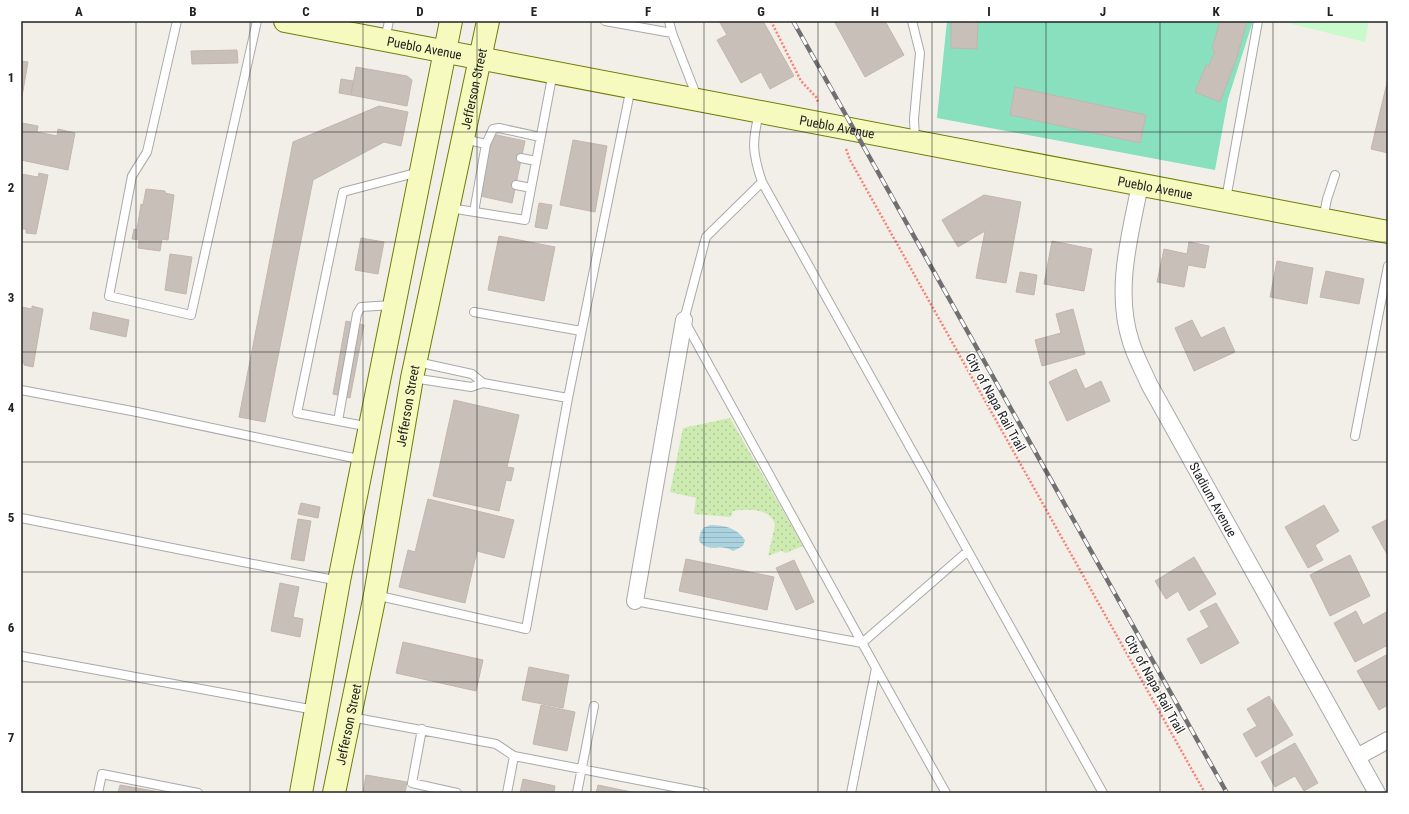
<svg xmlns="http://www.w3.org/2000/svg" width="1409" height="814" font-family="'Roboto Condensed',sans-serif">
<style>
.grass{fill:url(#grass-dots)}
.park{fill:#c8facc}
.pitch{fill:#88e0be}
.water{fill:url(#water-rules)}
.building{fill:#c7bfb8;stroke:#c4b6ab}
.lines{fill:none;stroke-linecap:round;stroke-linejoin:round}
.lane-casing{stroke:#a9a9a9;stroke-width:10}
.street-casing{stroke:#a9a9a9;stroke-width:18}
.secondary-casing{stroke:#707d05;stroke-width:24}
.path{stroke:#fa8072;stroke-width:2.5;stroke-dasharray:2 2;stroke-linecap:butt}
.lane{stroke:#fff;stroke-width:8}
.street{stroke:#fff;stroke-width:16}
.secondary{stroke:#f7fabf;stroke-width:22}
.rail-casing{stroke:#707070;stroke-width:4.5}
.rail{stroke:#fff;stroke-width:3;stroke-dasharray:9;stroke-linecap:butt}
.grid{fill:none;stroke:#222;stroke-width:1;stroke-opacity:0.55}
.labels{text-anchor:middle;stroke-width:3;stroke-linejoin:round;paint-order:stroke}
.street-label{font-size:13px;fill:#222;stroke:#fff}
.neatline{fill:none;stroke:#222;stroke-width:1.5}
.grid-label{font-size:13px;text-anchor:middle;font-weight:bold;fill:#222}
</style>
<defs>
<pattern id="grass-dots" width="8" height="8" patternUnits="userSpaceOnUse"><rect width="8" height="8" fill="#cdebb0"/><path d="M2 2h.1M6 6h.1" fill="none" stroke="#b0c997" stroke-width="1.8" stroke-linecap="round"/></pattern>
<pattern id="water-rules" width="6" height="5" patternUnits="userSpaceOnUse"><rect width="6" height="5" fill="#aad3df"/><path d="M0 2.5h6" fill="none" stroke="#92b5bf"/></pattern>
</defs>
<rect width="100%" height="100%" fill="#f2efe9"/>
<!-- grass -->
<path class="grass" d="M 730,418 L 803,546 L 786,553 L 781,551 L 768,556 L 775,525 C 771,507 746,509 733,511 L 731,517 L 694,514 L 696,498 L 670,492 L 683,428 Z"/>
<!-- park -->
<path class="park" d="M 1286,21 L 1369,21 L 1365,42 L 1288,23 Z"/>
<!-- pitch -->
<path class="pitch" d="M 947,21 L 1253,21 L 1228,99 L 1215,170 L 937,118 Z"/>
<!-- water -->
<path class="water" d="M 711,525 C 724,525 737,528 745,540 L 743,546 L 733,551 C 718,542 710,554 699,541 C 700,532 701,527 711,525 Z"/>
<!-- building -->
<path class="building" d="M 719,21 L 763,21 L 794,76 L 770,89 L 761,72 L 741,83 L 717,40 L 727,35 Z
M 834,21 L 885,21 L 904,55 L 865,77 Z
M 951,21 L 978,21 L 977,49 L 951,48 Z
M 1220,21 L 1247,21 L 1237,57 L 1220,102 L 1195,92 L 1206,65 L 1209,66 L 1215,51 L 1212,49 Z
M 237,50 L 238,63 L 192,64 L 191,51 Z
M 21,61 L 28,62 L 21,102 Z
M 356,67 L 407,76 L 412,80 L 407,106 L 351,95 Z
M 341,79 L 353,81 L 351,95 L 339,93 Z
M 1388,79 L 1388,153 L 1371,149 Z
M 1015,87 L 1146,115 L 1140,143 L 1010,115 Z
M 379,106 L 408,112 L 401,146 L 384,142 L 313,180 L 265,422 L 239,417 L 293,142 Z
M 22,123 L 38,126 L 37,132 L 57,136 L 58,129 L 75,133 L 68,170 L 21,160 Z
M 492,134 L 525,141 L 512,203 L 480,196 Z
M 573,140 L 607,146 L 595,212 L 560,205 Z
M 39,173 L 48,175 L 36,234 L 26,233 L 26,229 L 21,229 L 21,174 L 38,177 Z
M 146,189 L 165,191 L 165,193 L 174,195 L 168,240 L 162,239 L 160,251 L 138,248 L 139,240 L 132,239 L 134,229 L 137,230 L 141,204 L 143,205 Z
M 984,195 L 1021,202 L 1006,283 L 976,278 L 985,231 L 958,247 L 942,220 Z
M 539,203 L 552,205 L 547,229 L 535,227 Z
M 499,236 L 555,247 L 544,301 L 488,290 Z
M 361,238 L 384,242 L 378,274 L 355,270 Z
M 1052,241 L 1092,249 L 1084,291 L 1044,284 Z
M 1189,242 L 1209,246 L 1205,268 L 1188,265 L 1184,287 L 1157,282 L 1164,249 L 1187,254 Z
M 170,254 L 192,257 L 186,294 L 165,290 Z
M 1277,261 L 1313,268 L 1307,304 L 1270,297 Z
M 1326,271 L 1364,279 L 1359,304 L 1320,297 Z
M 1020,272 L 1037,275 L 1034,295 L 1016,292 Z
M 32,306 L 43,309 L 33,367 L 24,365 L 24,363 L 21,362 L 21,307 L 32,309 Z
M 1073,309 L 1085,354 L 1042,366 L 1035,340 L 1061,333 L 1056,314 Z
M 93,312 L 129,320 L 126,337 L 90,329 Z
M 1192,320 L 1201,338 L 1224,327 L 1235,352 L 1194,371 L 1175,328 Z
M 346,321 L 364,325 L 350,398 L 333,394 Z
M 1076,369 L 1085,389 L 1101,381 L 1110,401 L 1067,421 L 1049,382 Z
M 454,400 L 519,415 L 507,467 L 514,468 L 511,481 L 506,480 L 499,511 L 433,496 Z
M 428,499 L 514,520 L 504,558 L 477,551 L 465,603 L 399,587 L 408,550 L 415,552 Z
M 301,503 L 320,507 L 318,518 L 298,514 Z
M 1324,505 L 1339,531 L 1315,545 L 1323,560 L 1308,568 L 1285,527 Z
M 298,519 L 311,521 L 304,561 L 291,559 Z
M 1388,519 L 1388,556 L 1372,527 Z
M 1350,555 L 1370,596 L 1330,616 L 1310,575 Z
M 1194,557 L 1216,594 L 1189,611 L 1178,591 L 1166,599 L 1155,581 Z
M 686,559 L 774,577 L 767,610 L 679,591 Z
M 794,560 L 814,602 L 796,610 L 776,568 Z
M 280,583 L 299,587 L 293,617 L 303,619 L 300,637 L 271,631 Z
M 1216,603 L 1239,643 L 1201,664 L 1187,639 L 1209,627 L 1200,611 Z
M 1356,611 L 1363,625 L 1388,611 L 1388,645 L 1355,662 L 1334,623 Z
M 403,642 L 483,660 L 476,691 L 396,673 Z
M 1388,654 L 1388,705 L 1379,710 L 1357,671 Z
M 529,667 L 569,675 L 563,708 L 522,700 Z
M 1269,696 L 1293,735 L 1256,757 L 1243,734 L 1257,726 L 1247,709 Z
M 541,705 L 575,712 L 567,751 L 533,744 Z
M 1295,743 L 1318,783 L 1304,791 L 1295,776 L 1275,787 L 1261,762 Z
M 366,775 L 407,782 L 405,793 L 363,793 Z
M 523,779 L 555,786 L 554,793 L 520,793 Z
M 120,785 L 165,793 L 118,793 Z
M 598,785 L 636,793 L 596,793 Z"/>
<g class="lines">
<defs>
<path id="lane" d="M 177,21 L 147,152 L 132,176 L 109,296 L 191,315 L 257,21
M 605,21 L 672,33
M 669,21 L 672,33 L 697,97
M 912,21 L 920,53 L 914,119 L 915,141
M 385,39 L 389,21
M 759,113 C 752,142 752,152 762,182 L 1103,793
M 464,139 L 486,144
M 521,158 L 536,161
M 762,182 L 706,237 L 684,320 L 876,668 L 851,793
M 516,185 L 531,188
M 1226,199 L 1258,21
M 450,208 L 525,220 L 553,72
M 474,212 L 486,144 L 493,129 L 499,128 L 540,137
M 1323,219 L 1327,199 L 1335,175
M 474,312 L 581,331
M 413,378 L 471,387 L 483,383 L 472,374 L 417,362
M 483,383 L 568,398
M 21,390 L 137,412 L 363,460
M 338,421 L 357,314 L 361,307 L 392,305
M 370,427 L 297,413 L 343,192 L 419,172
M 1355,436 L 1388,266
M 21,518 L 339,581
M 375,595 L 526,629 L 568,398 L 631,87
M 635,601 L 862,643 L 968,551
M 21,656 L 315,710
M 876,668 L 946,793
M 351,717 L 496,744 L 514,756
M 422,729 L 412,783 L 457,793
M 98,793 L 102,774 L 198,793
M 507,793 L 514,756 L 705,793
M 577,793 L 594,706"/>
<g id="street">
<path id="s1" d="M 1140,185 C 1130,235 1114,291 1131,342 C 1135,356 1143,370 1149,384 L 1377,793"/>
<path d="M 635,601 L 684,320"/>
<path d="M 1357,757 L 1388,740"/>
</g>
<g id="secondary">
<path id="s2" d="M 285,21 L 1388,232"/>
<path d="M 301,793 L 339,581 L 451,21"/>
<path id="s3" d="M 334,793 L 375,595 L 412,378 L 488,21"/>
</g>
</defs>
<!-- lane casing -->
<use href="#lane" class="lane-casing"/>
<!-- street casing -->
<use href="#street" class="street-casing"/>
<!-- secondary casing -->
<use href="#secondary" class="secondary-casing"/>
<!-- path -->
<path class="path" d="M 771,21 L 801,81 L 816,97 L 818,102
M 846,149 L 850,160 L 1205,793"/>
<!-- lane -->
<use href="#lane" class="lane"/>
<!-- street -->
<use href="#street" class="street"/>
<!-- secondary -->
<use href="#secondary" class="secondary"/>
<defs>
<path id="rail" d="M 793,21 L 1227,793"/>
</defs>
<!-- rail casing -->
<use href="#rail" class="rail-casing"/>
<!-- rail -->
<use href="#rail" class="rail"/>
</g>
<!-- grid -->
<path class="grid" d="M 136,21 L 136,793M 250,21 L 250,793M 363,21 L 363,793M 477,21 L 477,793M 591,21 L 591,793M 704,21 L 704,793M 818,21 L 818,793M 932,21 L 932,793M 1046,21 L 1046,793M 1160,21 L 1160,793M 1273,21 L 1273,793M 21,132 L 1388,132M 21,242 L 1388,242M 21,352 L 1388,352M 21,462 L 1388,462M 21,572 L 1388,572M 21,682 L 1388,682"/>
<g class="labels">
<!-- street labels -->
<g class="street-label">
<text dy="5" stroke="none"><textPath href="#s2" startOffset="142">Pueblo Avenue</textPath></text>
<text dy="5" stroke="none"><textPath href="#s3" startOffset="718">Jefferson Street</textPath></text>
<text dy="5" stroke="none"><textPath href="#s2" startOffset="562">Pueblo Avenue</textPath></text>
<text dy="5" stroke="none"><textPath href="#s2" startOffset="886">Pueblo Avenue</textPath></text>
<text transform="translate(996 402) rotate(61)" y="5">City of Napa Rail Trail</text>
<text dy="5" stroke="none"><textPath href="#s3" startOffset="394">Jefferson Street</textPath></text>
<text dy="5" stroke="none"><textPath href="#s1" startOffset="337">Stadium Avenue</textPath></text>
<text transform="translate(1155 684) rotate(61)" y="5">City of Napa Rail Trail</text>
<text dy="5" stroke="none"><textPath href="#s3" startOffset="70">Jefferson Street</textPath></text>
</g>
</g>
<!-- border -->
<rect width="1409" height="814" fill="none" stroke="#ffffff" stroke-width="44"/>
<rect x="22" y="22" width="1365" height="770" class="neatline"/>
<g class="grid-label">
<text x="79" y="16">A</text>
<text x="193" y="16">B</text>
<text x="306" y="16">C</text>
<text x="420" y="16">D</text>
<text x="534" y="16">E</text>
<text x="648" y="16">F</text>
<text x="761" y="16">G</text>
<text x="875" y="16">H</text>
<text x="989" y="16">I</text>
<text x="1103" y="16">J</text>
<text x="1216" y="16">K</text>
<text x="1330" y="16">L</text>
<text x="11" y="82">1</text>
<text x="11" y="192">2</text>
<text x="11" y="302">3</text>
<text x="11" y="412">4</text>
<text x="11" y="522">5</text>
<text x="11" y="632">6</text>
<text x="11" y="742">7</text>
</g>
</svg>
